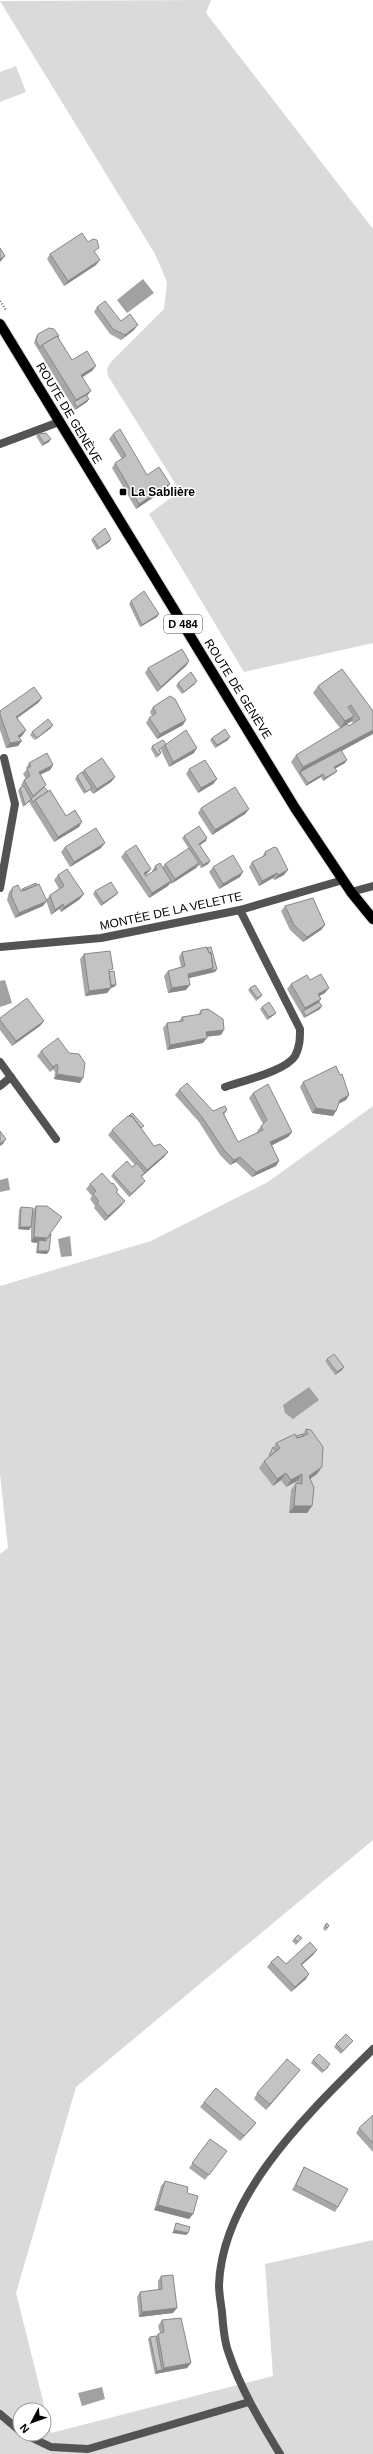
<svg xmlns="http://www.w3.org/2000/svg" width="373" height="2454" font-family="Arial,sans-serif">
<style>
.green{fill:#dadada;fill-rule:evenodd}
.water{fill:#a1a1a1}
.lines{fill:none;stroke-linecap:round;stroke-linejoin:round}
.primary-casing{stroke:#dbdbdb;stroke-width:12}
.path{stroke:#757575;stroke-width:2.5;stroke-dasharray:1 2;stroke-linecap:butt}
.service{stroke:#535353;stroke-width:8}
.minor{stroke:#535353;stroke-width:8}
.tertiary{stroke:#535353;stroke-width:8}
.primary{stroke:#000;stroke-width:10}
.wall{fill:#a8a8a8}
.shaded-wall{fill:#888}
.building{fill:#c3c3c3;stroke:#888}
.poi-dot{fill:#000;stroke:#fff;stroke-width:1.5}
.labels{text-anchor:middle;stroke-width:3;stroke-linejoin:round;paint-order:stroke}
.shield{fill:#fff;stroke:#4c4c4c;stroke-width:1}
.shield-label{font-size:11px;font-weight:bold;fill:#000}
.street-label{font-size:12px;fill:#000;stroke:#fff}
.poi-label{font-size:12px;font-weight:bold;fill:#000;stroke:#fff;text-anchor:start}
</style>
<rect width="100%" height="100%" fill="#fff"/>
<!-- green -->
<path class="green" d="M 211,0 L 206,13 L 373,229 L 373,643 L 244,672 L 149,514 L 180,491 L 108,376 L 107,369 L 110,363 L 164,309 L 167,282 L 155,254 L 0,1 Z
M 16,66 L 26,92 L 0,102 L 0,72 Z
M 373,1106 L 373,1840 L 76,2087 L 16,2293 L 51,2433 L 273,2376 L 265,2264 L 373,2240 L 373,2454 L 0,2454 L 0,1554 L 8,1548 L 0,1474 L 0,1286 L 151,1241 L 268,1182 ZM 20,2410 L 44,2410 L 44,2434 L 20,2434 Z"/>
<!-- water -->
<path class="water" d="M 143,279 L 154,293 L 127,313 L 117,300 Z
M 5,980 L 12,1003 L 0,1007 L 0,981 Z
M 8,1178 L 10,1190 L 0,1192 L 0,1180 Z
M 70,1236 L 72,1256 L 61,1257 L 58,1239 Z
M 309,1387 L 319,1400 L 293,1419 L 285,1413 L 283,1405 Z
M 102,2387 L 105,2399 L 82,2406 L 78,2393 Z"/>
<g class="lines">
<defs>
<path id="primary" d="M 0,324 L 295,808 L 351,892 L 373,919"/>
</defs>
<!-- primary casing -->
<use href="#primary" class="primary-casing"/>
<!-- path -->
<path class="path" d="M 0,301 L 6,310"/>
<!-- service -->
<path class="service" d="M 0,1086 L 11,1077"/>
<!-- minor -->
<path class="minor" d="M 0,444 L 59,422
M 0,888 L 15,804 L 4,758
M 351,892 L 373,886
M 0,947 L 101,938 L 240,910 L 343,880
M 0,1062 L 56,1139
M 225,1087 C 242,1081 286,1071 295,1056 C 300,1047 300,1038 300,1029 L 240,910
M 0,2414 L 20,2431
M 24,2434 L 51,2447 L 88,2449 L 249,2402"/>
<!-- tertiary -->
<path class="tertiary" d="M 280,2454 C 260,2421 240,2388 228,2351 C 224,2340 223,2325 222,2312 C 221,2304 219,2294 219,2285 C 222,2193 312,2110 373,2049"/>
<!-- primary -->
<use href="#primary" class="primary"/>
</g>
<!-- wall -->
<path class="wall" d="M 95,253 L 96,265 L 64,286 L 47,259 L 50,254 Z
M 97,307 L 121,321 L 134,330 L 121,340 L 110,334 L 94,312 Z
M 38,334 L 59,336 L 58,337 L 72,360 L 92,371 L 82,377 L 87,396 L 89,399 L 87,402 L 75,410 L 34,343 L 36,337 Z
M 38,434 L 49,442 L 42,446 L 36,436 Z
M 113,434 L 147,475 L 166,489 L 136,509 L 112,468 L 115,463 L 122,459 L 109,439 Z
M 93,538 L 111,539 L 109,542 L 97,550 L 91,540 Z
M 131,601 L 157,617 L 140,627 L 129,604 Z
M 189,661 L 186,666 L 157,692 L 145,673 L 148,668 Z
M 178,683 L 195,684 L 182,694 L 176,686 Z
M 318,686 L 373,711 L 342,751 L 345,763 L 335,768 L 337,771 L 335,773 L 323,781 L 321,777 L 306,786 L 291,762 L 296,755 L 353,723 L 352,721 L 340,728 L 313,693 Z
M 42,698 L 38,703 L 17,718 L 26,730 L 22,736 L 19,738 L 18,746 L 6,748 L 0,730 L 0,711 Z
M 153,707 L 183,725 L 157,739 L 146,723 L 149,718 L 152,716 L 150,712 Z
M 51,728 L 35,740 L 30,735 L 32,732 Z
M 230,737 L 228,740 L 215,748 L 210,740 L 212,738 Z
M 165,744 L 194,753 L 169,767 L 161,750 L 163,748 L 160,750 L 161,753 L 159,756 L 156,758 L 151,749 L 152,746 Z
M 29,763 L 53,765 L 50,770 L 40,774 L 46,785 L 44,787 L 66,816 L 79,827 L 54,842 L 29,802 L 23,807 L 18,791 L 20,788 L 22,787 L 21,785 L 24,780 L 26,779 L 23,774 L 27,769 L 26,768 Z
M 189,769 L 217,779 L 213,784 L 198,793 L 186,774 Z
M 84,770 L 115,777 L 111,782 L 93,794 L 90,790 L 84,794 L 75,779 L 77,776 L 82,772 Z
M 201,808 L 249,809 L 245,814 L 212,835 L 198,813 Z
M 184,836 L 206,841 L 200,845 L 210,861 L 208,864 L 201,868 L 199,865 L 196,868 L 171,884 L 170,883 L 168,886 L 149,898 L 121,857 L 125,852 L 147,874 L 145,875 L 146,876 L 152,872 L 152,871 L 155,866 L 162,868 L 165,864 L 189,849 L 182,838 Z
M 65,847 L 101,848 L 70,867 L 61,852 Z
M 265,852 L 284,875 L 274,880 L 273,878 L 259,886 L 249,867 L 252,862 L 262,857 Z
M 213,867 L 240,877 L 219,889 L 209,872 Z
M 58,875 L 80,899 L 61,912 L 59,909 L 51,915 L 46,900 L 50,895 L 59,889 L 54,880 Z
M 13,887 L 21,891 L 22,889 L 43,906 L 15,918 L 7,900 L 9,892 Z
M 95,891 L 118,893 L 116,895 L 101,906 L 93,894 Z
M 285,906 L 325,925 L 321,930 L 303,942 L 290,930 L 281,911 Z
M 182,952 L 217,969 L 215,972 L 189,978 L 186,990 L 168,993 L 164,976 L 168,971 L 181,967 L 179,957 Z
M 84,954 L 111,972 L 116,985 L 114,987 L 111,988 L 107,993 L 85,996 L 80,959 Z
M 310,980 L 325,993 L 319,996 L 321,999 L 319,1002 L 320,1009 L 304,1018 L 287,989 L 291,984 Z
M 250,988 L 262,995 L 260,998 L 256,1001 L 248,990 Z
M 262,1007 L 274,1015 L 267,1020 L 260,1009 Z
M 201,1010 L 221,1035 L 206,1037 L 203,1043 L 167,1050 L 163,1028 L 167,1023 L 179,1021 L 182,1017 L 198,1015 Z
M 0,1018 L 44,1021 L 40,1026 L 12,1046 L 0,1030 Z
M 41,1051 L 69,1053 L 80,1083 L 54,1079 L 55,1072 L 53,1069 L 50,1072 L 37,1056 Z
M 303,1082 L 349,1095 L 346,1100 L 338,1104 L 336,1111 L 333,1116 L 312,1113 L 300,1087 Z
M 179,1090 L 213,1111 L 227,1110 L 224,1115 L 238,1142 L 258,1132 L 257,1131 L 263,1124 L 249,1098 L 253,1093 L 292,1132 L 288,1137 L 271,1145 L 279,1161 L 276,1166 L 252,1177 L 236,1162 L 230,1165 L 220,1155 L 199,1122 L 175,1095 Z
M 142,1129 L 154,1146 L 168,1152 L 164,1157 L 141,1177 L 143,1184 L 129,1197 L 111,1176 L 113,1174 L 132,1167 L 135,1165 L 108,1135 L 112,1130 Z
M 90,1184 L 112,1184 L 118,1190 L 117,1192 L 125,1201 L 121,1206 L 105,1221 L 94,1208 L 95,1206 L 90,1199 L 92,1196 L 86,1189 Z
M 36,1206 L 45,1241 L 47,1254 L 36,1253 L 37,1243 L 31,1242 L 31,1226 L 31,1227 L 29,1230 L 18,1229 L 19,1210 L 21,1207 L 33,1210 Z
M 327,1359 L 342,1370 L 335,1375 L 325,1361 Z
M 306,1429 L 317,1474 L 310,1479 L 312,1506 L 307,1513 L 289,1513 L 291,1490 L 296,1483 L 297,1484 L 297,1481 L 286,1487 L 281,1480 L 273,1486 L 259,1468 L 264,1461 L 269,1457 L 268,1456 L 276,1443 L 303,1434 Z
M 325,1925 L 328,1928 L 325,1931 L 323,1928 Z
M 302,1938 L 296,1945 L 292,1941 L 294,1939 Z
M 317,1950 L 313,1955 L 302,1965 L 306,1979 L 291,1992 L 267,1967 L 271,1962 L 286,1964 Z
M 353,2041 L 341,2054 L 334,2047 L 336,2044 Z
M 313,2060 L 329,2067 L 322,2073 L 311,2063 Z
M 300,2070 L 296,2075 L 266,2110 L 254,2099 L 257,2093 Z
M 204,2102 L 252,2128 L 240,2141 L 200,2107 Z
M 373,2115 L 373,2152 L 356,2133 L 359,2128 Z
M 210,2139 L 227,2151 L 205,2180 L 189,2168 Z
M 304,2167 L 338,2207 L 335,2212 L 292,2190 L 301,2173 Z
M 165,2181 L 187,2193 L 193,2214 L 189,2219 L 154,2210 L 161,2186 Z
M 161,2276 L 173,2313 L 139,2317 L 137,2297 L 140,2292 L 158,2290 L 158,2281 Z
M 162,2320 L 191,2363 L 187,2368 L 155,2374 L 148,2339 L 150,2337 L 156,2336 L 158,2334 L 160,2333 L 158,2326 Z"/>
<!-- shaded-wall -->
<path class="shaded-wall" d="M 5,256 L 1,261 L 0,262 L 0,259 Z
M 100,260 L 96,265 L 64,286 L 68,281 Z
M 138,325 L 134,330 L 121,340 L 125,335 Z
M 96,366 L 92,371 L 78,380 L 81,375 Z
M 91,391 L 87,396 L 74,402 L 76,400 Z
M 89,399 L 87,402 L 75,410 L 77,407 Z
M 51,439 L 49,442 L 42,446 L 44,443 Z
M 170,484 L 166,489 L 136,509 L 139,504 Z
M 111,539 L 109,542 L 97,550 L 99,548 Z
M 159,614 L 157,617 L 140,627 L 142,625 Z
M 189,661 L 186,666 L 157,692 L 161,687 Z
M 197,681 L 195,684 L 182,694 L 184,692 Z
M 42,698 L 38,703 L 12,722 L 16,717 Z
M 354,716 L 351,720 L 354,719 L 352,721 L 340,728 L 345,721 Z
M 186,720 L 183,725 L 157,739 L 160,734 Z
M 53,725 L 51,728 L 35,740 L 37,738 Z
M 26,730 L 22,736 L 14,741 L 18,736 Z
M 373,730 L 373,734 L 301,773 L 300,772 L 298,774 L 303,767 Z
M 230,737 L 228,740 L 215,748 L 217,745 Z
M 22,741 L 18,746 L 6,748 L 10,743 Z
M 197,748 L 194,753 L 169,767 L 173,762 Z
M 347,760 L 345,763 L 333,770 L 334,767 Z
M 53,765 L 50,770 L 36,777 L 39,772 Z
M 337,771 L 335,773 L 323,781 L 325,778 Z
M 323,774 L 321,777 L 306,786 L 308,783 Z
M 115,777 L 111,782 L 93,794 L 97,789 Z
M 217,779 L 213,784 L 198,793 L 201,788 Z
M 249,809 L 245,814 L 212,835 L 215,830 Z
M 82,822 L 79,827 L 54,842 L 58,837 Z
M 207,838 L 206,841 L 197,847 L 199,844 Z
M 105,843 L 101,848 L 70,867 L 74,862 Z
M 210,861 L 208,864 L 201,868 L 203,865 Z
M 199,863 L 196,868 L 171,884 L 175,879 Z
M 151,869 L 147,874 L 142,877 L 144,873 Z
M 288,870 L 284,875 L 274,880 L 278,875 Z
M 243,872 L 240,877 L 219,889 L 223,884 Z
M 277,873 L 273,878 L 259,886 L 262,881 Z
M 171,881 L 168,886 L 149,898 L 152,893 Z
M 118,893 L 116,895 L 101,906 L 103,903 Z
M 84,894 L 80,899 L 61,912 L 64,907 Z
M 47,901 L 43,906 L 15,918 L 19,913 Z
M 63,904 L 59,909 L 51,915 L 55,910 Z
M 325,925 L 321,930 L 303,942 L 307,937 Z
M 213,968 L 217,969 L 215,972 L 185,979 L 188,974 Z
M 109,985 L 116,985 L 114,987 L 107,988 Z
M 190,985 L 186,990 L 168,993 L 172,988 Z
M 111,988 L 107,993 L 85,996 L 89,991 Z
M 329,988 L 325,993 L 314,999 L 318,994 Z
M 321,999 L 317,1004 L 303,1011 L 305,1008 Z
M 322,1006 L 320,1009 L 304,1018 L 306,1016 Z
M 276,1013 L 274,1015 L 267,1020 L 269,1017 Z
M 44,1021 L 40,1026 L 12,1046 L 16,1041 Z
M 224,1030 L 221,1035 L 202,1037 L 206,1032 Z
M 207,1038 L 203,1043 L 167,1050 L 170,1045 Z
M 57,1064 L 53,1069 L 50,1072 L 53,1067 Z
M 57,1074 L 83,1078 L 80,1083 L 54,1079 Z
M 349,1095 L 346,1100 L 336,1105 L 340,1100 Z
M 316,1108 L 336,1111 L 333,1116 L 312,1113 Z
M 292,1132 L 288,1137 L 267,1148 L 270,1142 Z
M 6,1139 L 3,1144 L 0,1146 L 0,1144 Z
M 168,1152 L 164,1157 L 139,1179 L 147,1170 Z
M 240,1157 L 236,1162 L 230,1165 L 234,1160 Z
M 279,1161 L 276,1166 L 252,1177 L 256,1172 Z
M 145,1181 L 143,1184 L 129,1197 L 131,1194 Z
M 125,1201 L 121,1206 L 105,1221 L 108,1216 Z
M 20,1227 L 31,1227 L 29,1230 L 18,1229 Z
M 34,1237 L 47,1238 L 44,1243 L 39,1240 L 37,1243 L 31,1242 Z
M 38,1251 L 49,1251 L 47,1254 L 36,1253 Z
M 344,1367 L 342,1370 L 335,1375 L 337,1372 Z
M 322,1467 L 317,1474 L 307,1481 L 309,1476 Z
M 286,1473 L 281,1480 L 273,1486 L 277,1479 Z
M 302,1474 L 297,1481 L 286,1487 L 291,1480 Z
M 294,1506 L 312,1506 L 307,1513 L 289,1513 Z
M 317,1950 L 313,1955 L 297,1969 L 301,1964 Z
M 309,1974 L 306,1979 L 291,1992 L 295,1987 Z
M 300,2070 L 296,2075 L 266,2110 L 270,2104 Z
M 256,2123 L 252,2128 L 240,2141 L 244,2136 Z
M 158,2205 L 193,2214 L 189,2219 L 154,2210 Z
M 174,2230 L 188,2233 L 186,2235 L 172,2233 Z
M 177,2308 L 173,2313 L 139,2317 L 142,2312 Z
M 191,2363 L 187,2368 L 155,2374 L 157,2371 L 162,2370 L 164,2368 Z"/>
<!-- building -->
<path class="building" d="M 82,233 L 88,242 L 93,239 L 97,240 L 99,248 L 94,251 L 100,260 L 68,281 L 50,254 Z
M 0,248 L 5,256 L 0,259 Z
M 105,301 L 121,321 L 130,314 L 138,325 L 125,335 L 113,329 L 97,307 Z
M 49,328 L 54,329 L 59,336 L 58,337 L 57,336 L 42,345 L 40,348 L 36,340 L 38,334 Z
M 57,336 L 72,360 L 87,351 L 96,366 L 81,375 L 91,391 L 76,400 L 42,345 Z
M 86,395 L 89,399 L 77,407 L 74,402 Z
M 120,429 L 147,475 L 159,467 L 170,484 L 139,504 L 115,463 L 126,456 L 113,434 Z
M 46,433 L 51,439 L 44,443 L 38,434 Z
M 105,528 L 111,539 L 99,548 L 93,538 Z
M 144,591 L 159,614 L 142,625 L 131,601 Z
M 182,649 L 189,661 L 161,687 L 148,668 Z
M 342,669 L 373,711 L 373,730 L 303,767 L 296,755 L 347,724 L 349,726 L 360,719 L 351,705 L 348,707 L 354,716 L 345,721 L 318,686 Z
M 191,672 L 197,681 L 184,692 L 178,683 Z
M 34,687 L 42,698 L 16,717 L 26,730 L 18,736 L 22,741 L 10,743 L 0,714 L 0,711 Z
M 170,696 L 175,699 L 186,720 L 160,734 L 149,718 L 156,713 L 153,707 Z
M 48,719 L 53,725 L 37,738 L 32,732 Z
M 225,729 L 230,737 L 217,745 L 212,738 Z
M 186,730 L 197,748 L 173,762 L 165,745 Z
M 163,740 L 166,744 L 159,750 L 161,753 L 158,755 L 152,746 Z
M 341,750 L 347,760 L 334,767 L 337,771 L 325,778 L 323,774 L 308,783 L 300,772 Z
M 47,753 L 53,765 L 39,772 L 46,785 L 33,796 L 24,780 L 30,776 L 27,769 L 31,766 L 29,763 Z
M 102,758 L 115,777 L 97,789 L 84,770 Z
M 205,760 L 217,779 L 201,788 L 189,769 Z
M 82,772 L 92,788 L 86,792 L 77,776 Z
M 24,786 L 31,799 L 25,805 L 20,788 Z
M 44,787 L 48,791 L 35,800 L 33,802 L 31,799 Z
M 235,787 L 249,809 L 215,830 L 201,808 Z
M 50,790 L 66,816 L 75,810 L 82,822 L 58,837 L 35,800 Z
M 199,826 L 207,838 L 199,844 L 210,861 L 203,865 L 184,836 Z
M 96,828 L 105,843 L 74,862 L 65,847 Z
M 136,845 L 151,869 L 144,873 L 146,876 L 157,869 L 155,866 L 160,863 L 171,881 L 152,893 L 125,852 Z
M 274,847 L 277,848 L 288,870 L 278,875 L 277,873 L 262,881 L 252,862 L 266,855 L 265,852 Z
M 189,848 L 199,863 L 175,879 L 165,864 Z
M 233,855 L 243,872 L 223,884 L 213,867 Z
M 67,869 L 84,894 L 64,907 L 63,904 L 55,910 L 50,895 L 64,886 L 58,875 Z
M 111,882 L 118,893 L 103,903 L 95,891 Z
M 36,883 L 37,885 L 23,891 L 22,889 Z
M 39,884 L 47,901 L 19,913 L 11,895 L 13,887 L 18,885 L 21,891 Z
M 313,898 L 325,925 L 307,937 L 294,925 L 285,906 Z
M 207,947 L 209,953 L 211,953 L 213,968 L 188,974 L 190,985 L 172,988 L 168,971 L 185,966 L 182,952 Z
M 211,947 L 217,969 L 211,971 L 213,968 L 211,953 L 209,953 L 207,948 Z
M 110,951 L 113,969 L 109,970 L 111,988 L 89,991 L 84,954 Z
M 114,971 L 116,985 L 111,985 L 109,972 Z
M 321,974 L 329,988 L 318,994 L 321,999 L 305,1008 L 291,984 L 307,975 L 310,980 Z
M 255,985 L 262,995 L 257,998 L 250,988 Z
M 27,998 L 44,1021 L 16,1041 L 0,1020 L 0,1018 Z
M 269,1002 L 276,1013 L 269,1017 L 262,1007 Z
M 319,1002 L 322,1006 L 306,1016 L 303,1011 Z
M 208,1009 L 223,1019 L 224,1030 L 206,1032 L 207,1038 L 170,1045 L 167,1023 L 183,1021 L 182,1017 L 201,1014 L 201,1010 Z
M 58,1038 L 69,1053 L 79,1054 L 85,1063 L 83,1078 L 57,1074 L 58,1067 L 57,1064 L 53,1067 L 41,1051 Z
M 336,1066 L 340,1075 L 342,1074 L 349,1095 L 340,1100 L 336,1111 L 316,1108 L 303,1082 Z
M 187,1083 L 213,1111 L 225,1106 L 227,1110 L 223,1113 L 238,1142 L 263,1130 L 261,1126 L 267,1120 L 253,1093 L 268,1084 L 292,1132 L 270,1142 L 279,1161 L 256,1172 L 240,1157 L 234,1160 L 224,1150 L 202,1117 L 179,1090 Z
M 132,1113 L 144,1126 L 141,1128 L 132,1116 L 129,1116 Z
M 128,1116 L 132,1116 L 154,1146 L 160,1144 L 168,1152 L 147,1170 L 112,1130 Z
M 0,1131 L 6,1139 L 0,1144 Z
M 127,1161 L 132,1167 L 137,1163 L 145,1173 L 141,1176 L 145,1181 L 131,1194 L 113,1174 Z
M 102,1173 L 112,1184 L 113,1183 L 118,1190 L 116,1192 L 125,1201 L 108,1216 L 97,1203 L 99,1201 L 93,1194 L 96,1191 L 90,1184 Z
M 36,1206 L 47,1206 L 62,1217 L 47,1238 L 34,1237 Z
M 21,1207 L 33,1208 L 31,1227 L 20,1227 Z
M 51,1234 L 49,1251 L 38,1251 L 39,1240 L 46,1241 Z
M 334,1354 L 344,1367 L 337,1372 L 327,1359 Z
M 306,1429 L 311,1430 L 323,1447 L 322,1467 L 309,1476 L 314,1488 L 312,1506 L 294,1506 L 296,1483 L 302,1484 L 302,1474 L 291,1480 L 286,1473 L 277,1479 L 264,1461 L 280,1448 L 276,1443 L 295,1434 L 297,1438 L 308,1434 Z
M 303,1434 L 304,1436 L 297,1438 L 296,1436 Z
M 273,1447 L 276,1451 L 271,1455 L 270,1454 Z
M 327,1923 L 329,1926 L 327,1928 L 325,1925 Z
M 298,1935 L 302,1938 L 298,1942 L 294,1939 Z
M 310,1942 L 317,1950 L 301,1964 L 309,1974 L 295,1987 L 271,1962 L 278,1956 L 286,1964 Z
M 346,2034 L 353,2041 L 343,2051 L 336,2044 Z
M 319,2054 L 330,2064 L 324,2071 L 313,2060 Z
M 287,2059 L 300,2070 L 270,2104 L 257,2093 Z
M 216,2088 L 256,2123 L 244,2136 L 204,2102 Z
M 373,2115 L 373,2143 L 359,2128 Z
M 210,2139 L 227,2151 L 209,2175 L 192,2163 Z
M 304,2167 L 348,2189 L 338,2207 L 296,2185 Z
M 165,2181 L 188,2187 L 187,2193 L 198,2196 L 193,2214 L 158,2205 Z
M 176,2223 L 190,2227 L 188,2233 L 174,2230 Z
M 173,2275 L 177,2308 L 142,2312 L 140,2292 L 162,2289 L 161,2276 Z
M 181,2318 L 191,2363 L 164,2368 L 158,2334 L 164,2332 L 162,2320 Z
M 156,2336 L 162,2370 L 157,2371 L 150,2337 Z"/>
<!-- markers -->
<rect class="poi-dot" x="119" y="488" width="8" height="8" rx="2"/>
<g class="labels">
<!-- shield labels -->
<rect class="shield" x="164" y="615" width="38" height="18" rx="3"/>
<g class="shield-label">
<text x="183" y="628">D 484</text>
</g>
<!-- street labels -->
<g class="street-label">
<text transform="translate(69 413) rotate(59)" y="4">ROUTE DE GENÈVE</text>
<text transform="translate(238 689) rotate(58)" y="4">ROUTE DE GENÈVE</text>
<text transform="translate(171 911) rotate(-12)" y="4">MONTÉE DE LA VELETTE</text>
</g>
<!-- poi labels -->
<g class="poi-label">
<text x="131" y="496">La Sablière</text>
</g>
</g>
<!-- north arrow -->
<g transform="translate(32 2422) rotate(229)"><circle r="19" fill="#ffffff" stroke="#999999"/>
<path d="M0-3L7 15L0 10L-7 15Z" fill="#000000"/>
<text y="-6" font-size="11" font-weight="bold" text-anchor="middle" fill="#000000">N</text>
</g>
</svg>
